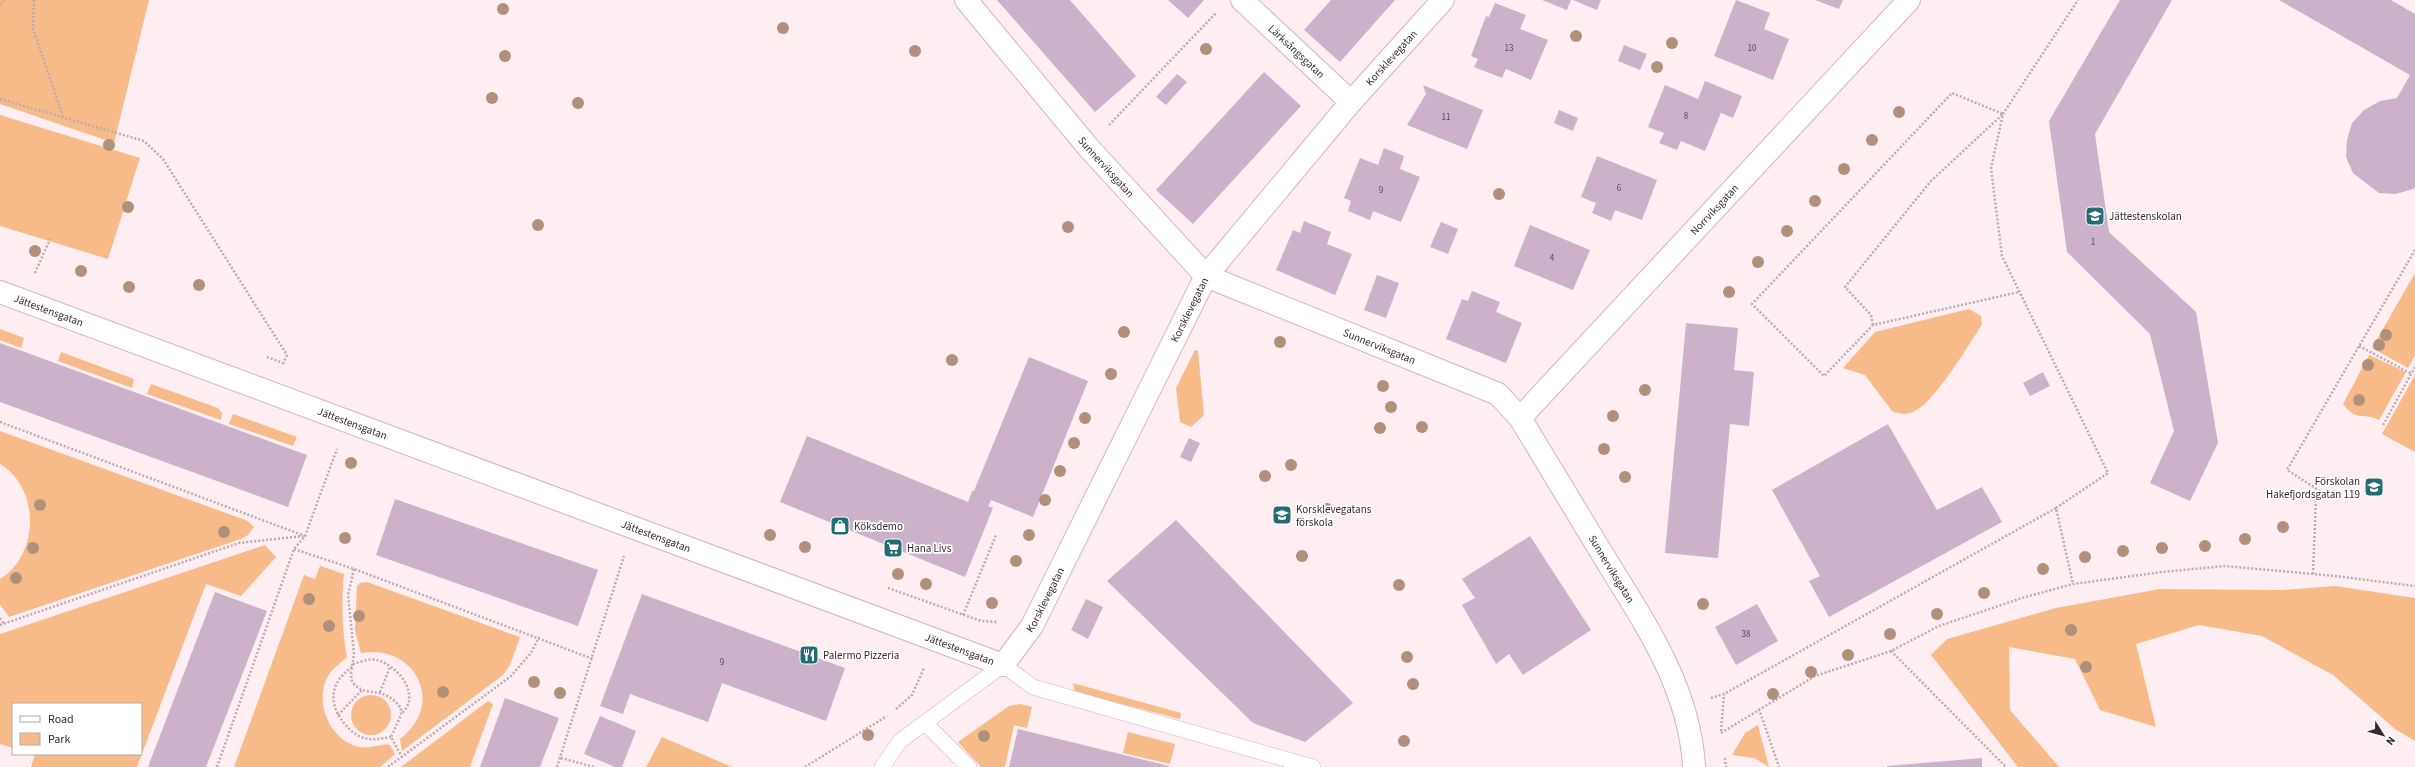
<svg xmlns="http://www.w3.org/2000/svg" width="2415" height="767" font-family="'Source Sans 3',sans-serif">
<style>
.green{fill:#f6bb89}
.building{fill:#cbb1ca}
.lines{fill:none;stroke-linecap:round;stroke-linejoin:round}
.service-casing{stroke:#d8b2bd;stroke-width:16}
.minor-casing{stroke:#d8b2bd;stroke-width:24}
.path{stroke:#bbabaf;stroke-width:2.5;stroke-dasharray:2 2;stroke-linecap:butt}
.service{stroke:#fff;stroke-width:15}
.minor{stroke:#fff;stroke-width:22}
.tree{fill:#b0907b}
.labels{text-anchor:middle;stroke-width:3.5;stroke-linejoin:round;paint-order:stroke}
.number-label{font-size:9px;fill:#5d4c55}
.street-label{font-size:11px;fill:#382a2e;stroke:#fff}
.poi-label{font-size:11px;fill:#382a2e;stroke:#fff;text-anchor:start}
</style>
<rect width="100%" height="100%" fill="#feeef2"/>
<!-- green -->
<path class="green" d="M 0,0 L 149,0 L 114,143 L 0,104 Z
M 0,115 L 140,158 L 108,259 L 0,226 Z
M 2415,273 L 2415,355 L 2408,368 L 2372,348 Z
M 1969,309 L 1981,316 L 1982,325 C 1967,346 1935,403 1913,412 C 1906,415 1899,414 1892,411 L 1865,375 L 1843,368 L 1875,332 Z
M 0,329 L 24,338 L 21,348 L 0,340 Z
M 1195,350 L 1198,351 L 1204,415 L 1191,427 L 1180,422 L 1176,388 Z
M 61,352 L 134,379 L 132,388 L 58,361 Z
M 2369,355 L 2406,372 L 2379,420 C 2363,412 2356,422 2343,404 Z
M 2415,375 L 2415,452 L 2382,434 Z
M 151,384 L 218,408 L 222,413 L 221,420 L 147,394 Z
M 233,414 L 297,437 L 293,446 L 229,424 Z
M 0,431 L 248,521 L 254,527 L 248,535 L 241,539 L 9,617 L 0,604 L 0,579 C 40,554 40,488 0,464 Z
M 265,545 L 276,557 L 241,596 L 206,584 L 137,767 L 31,767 L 35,754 L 141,754 L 141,704 L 13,704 L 13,748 L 0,744 L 0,634 Z
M 320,566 L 344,574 C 341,602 342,630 347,657 C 340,664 333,667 328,676 C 313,702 331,742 360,747 C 371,749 381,743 390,745 L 395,754 L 380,767 L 234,767 L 304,575 L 315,579 Z
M 367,582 L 520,637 L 510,665 L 503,675 L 402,751 L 400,739 C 447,703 414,643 361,653 L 355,630 L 357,586 L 360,583 Z
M 2335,586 L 2415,598 L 2415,741 L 2395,729 L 2333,675 L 2262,636 L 2199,625 L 2136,644 L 2156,727 L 2100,710 L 2075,659 L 2009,647 L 2010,710 L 2059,767 L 2018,767 L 1931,655 L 1947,639 L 2056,608 L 2160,589 L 2282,590 Z
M 1073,683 L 1181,713 L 1180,719 L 1075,692 Z
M351 715a20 20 0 1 1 40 0a20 20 0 1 1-40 0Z
M 488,701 L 493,704 L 470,767 L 401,767 Z
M 1021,704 L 1032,707 L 1027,728 L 1014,725 L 1005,767 L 981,767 L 958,742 L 1009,706 Z
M 1758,725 L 1769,767 L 1754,758 L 1732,755 L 1745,733 Z
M 1128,732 L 1175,744 L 1170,764 L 1123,753 Z
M 662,737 L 732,767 L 646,767 Z"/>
<!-- building -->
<path class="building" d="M 997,0 L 1070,0 L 1136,76 L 1095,112 Z
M 1168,0 L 1204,0 L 1188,18 Z
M 1331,0 L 1395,0 L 1340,62 L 1304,30 Z
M 1542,0 L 1571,0 L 1567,10 Z
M 1573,0 L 1601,0 L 1597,10 Z
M 1736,0 L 1770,13 L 1764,29 L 1789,39 L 1773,80 L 1714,56 Z
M 1815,0 L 1843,0 L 1839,9 Z
M 2120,0 L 2172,0 L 2095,134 L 2109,232 L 2196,312 L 2218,443 L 2190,501 L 2150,483 L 2174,431 L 2150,334 L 2067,252 L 2049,121 Z
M 2279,0 L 2391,0 L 2415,14 L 2415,187 L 2413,189 L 2396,194 L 2379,193 L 2353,173 L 2346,157 L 2347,140 L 2352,123 L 2364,110 L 2380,101 L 2397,98 L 2410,75 Z
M 1495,3 L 1526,15 L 1520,29 L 1548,40 L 1531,80 L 1506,69 L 1502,78 L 1474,67 L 1478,59 L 1471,56 L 1486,16 L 1489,17 Z
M 1624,45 L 1647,54 L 1640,70 L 1618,61 Z
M 1264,72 L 1301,106 L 1193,224 L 1156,190 Z
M 1177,74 L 1187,82 L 1166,105 L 1156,97 Z
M 1705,81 L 1742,96 L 1733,118 L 1721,113 L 1705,151 L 1681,141 L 1677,150 L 1659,143 L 1664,133 L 1648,127 L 1665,85 L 1698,99 Z
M 1423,85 L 1483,110 L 1467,149 L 1407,125 L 1426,94 Z
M 1559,110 L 1578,118 L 1573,131 L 1554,123 Z
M 1384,148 L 1404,156 L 1400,169 L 1420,177 L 1401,222 L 1373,211 L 1370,220 L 1348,211 L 1351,201 L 1344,198 L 1360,158 L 1378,165 Z
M 1597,156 L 1657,180 L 1642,220 L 1615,210 L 1611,221 L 1592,213 L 1596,203 L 1581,197 Z
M 1304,221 L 1331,232 L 1327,244 L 1352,254 L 1335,295 L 1276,270 L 1293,230 L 1300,233 Z
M 1441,222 L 1458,229 L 1448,254 L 1430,247 Z
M 1530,225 L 1590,250 L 1573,290 L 1514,266 Z
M 1377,275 L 1399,283 L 1386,318 L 1364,310 Z
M 1472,291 L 1500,302 L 1496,312 L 1522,323 L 1506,363 L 1446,339 L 1462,299 L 1468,301 Z
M 1686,323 L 1738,328 L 1734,370 L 1754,372 L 1749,426 L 1730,424 L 1718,558 L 1665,553 Z
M 0,343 L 307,455 L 288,507 L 0,402 Z
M 1029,357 L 1088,381 L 1033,517 L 991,500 L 988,506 L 993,508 L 965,577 L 780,502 L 807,436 L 968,502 L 972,491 L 974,491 Z
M 2043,372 L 2050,386 L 2030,396 L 2023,383 Z
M 1888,424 L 1937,510 L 1982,487 L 2002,522 L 1829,617 L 1809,581 L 1820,576 L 1772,490 Z
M 1189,438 L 1200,443 L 1191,462 L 1180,457 Z
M 395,499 L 598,570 L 578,626 L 376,555 Z
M 1176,520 L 1353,703 L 1305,742 L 1253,723 L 1107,581 Z
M 1530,536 L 1591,630 L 1523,675 L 1509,654 L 1496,664 L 1462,605 L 1475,598 L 1462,579 Z
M 215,592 L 267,611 L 206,767 L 148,767 Z
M 642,594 L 845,668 L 826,721 L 722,683 L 708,722 L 630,694 L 623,714 L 600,706 Z
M 1086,599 L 1103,607 L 1088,639 L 1071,630 Z
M 1757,604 L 1778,641 L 1736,665 L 1715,627 Z
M 505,698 L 559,718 L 540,767 L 480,767 Z
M 600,716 L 636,731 L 622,767 L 615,767 L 584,754 Z
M 1018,729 L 1169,766 L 1169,767 L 1009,767 Z
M 1982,758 L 1982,767 L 1887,767 L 1887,766 Z"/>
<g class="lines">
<defs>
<path id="service" d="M 925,723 L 969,767
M 882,767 L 900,741 L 1003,665 L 1033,687 L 1313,767"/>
<g id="minor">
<path id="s1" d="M 966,0 L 1088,147 L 1206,276 L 1498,394 L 1520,418 C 1549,466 1578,513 1606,560 C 1646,625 1690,689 1694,767"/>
<path id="s2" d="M 1242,0 L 1351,102"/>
<path id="s3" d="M 0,292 L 1003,665 L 1032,626 L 1206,276 L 1351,102 L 1443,0"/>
<path id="s4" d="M 1520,418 L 1909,0"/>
</g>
</defs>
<!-- service casing -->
<use href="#service" class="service-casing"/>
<!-- minor casing -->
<use href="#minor" class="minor-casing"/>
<!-- path -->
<path class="path" d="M 34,0 L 33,29 L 63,116
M 0,5 L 5,0
M 0,99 L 144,141 L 163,159 L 287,355 L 282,366
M 1109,125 L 1216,13
M 35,273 L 51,237
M 1873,325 L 1871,315 L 1845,287 L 1931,181 L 2003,114 L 1952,93 L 1752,304 L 1824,376 L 1873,325 L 2019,292
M 2359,346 L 2412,374
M 267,357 L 283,363
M 0,422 L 305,536
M 2383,425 L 2415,367
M 2056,508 L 2108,473 L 2002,256 L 1991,168 L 2003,114 L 2078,0
M 294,549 L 354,569 L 593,659
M 354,569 L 348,595 L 354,654 L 351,673 L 352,682 C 368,700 381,683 401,708 L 401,715 L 391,737 L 402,757
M 2313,574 L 2316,497 L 2320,491 L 2287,470 L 2415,250
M 888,588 L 981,621 L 997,622
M 963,615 L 996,535
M 0,618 L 4,624
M 0,625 L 239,543 L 303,536
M 1891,651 L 2006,767
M 353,664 C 360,662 370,658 377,660 C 399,666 422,696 401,714
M 352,667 C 331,682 327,702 344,723 C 350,731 359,738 369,739 C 377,740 384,738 391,737
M 380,692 L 390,667
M 1711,698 L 1724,694 L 2056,508 L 2073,584
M 896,709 L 912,695 L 924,668
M 1759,709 L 1779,767
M 338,715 L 362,690
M 1721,731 L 1724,694
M 1721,733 L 1815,676 L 1891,651 L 1939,626 L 2022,598 L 2073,584 L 2162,572 L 2225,566 L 2335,576 L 2415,586
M 561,758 L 594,767
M 1725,758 L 1726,767
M 217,767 L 294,549 L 305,536 L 337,449
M 388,767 L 511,676 L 531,653 L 539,637
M 557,767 L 624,556
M 805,767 L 887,716"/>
<!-- service -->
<use href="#service" class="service"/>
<!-- minor -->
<use href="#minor" class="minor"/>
</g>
<!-- trees -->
<g class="tree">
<circle cx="503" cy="9" r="6"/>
<circle cx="783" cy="28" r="6"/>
<circle cx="1576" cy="36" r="6"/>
<circle cx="1672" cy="43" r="6"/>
<circle cx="1206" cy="49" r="6"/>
<circle cx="915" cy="51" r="6"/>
<circle cx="505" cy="56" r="6"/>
<circle cx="1657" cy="67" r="6"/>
<circle cx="492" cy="98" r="6"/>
<circle cx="578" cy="103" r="6"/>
<circle cx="1899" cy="112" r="6"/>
<circle cx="1872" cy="140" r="6"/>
<circle cx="109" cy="145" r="6"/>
<circle cx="1844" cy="169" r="6"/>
<circle cx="1499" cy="194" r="6"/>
<circle cx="1815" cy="201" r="6"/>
<circle cx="128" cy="207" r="6"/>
<circle cx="538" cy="225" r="6"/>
<circle cx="1068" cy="227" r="6"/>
<circle cx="1787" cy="231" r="6"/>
<circle cx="35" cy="251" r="6"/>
<circle cx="1758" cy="262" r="6"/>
<circle cx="81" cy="271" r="6"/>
<circle cx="199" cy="285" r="6"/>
<circle cx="129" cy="287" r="6"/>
<circle cx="1729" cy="292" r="6"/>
<circle cx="1124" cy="332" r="6"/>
<circle cx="2386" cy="335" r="6"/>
<circle cx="1280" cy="342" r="6"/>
<circle cx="2379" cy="345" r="6"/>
<circle cx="952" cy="360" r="6"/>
<circle cx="2368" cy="365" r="6"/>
<circle cx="1111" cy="374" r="6"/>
<circle cx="1383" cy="386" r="6"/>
<circle cx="1645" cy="390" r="6"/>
<circle cx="2359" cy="400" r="6"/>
<circle cx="1391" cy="407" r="6"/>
<circle cx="1613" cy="416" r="6"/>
<circle cx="1085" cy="418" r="6"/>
<circle cx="1422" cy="427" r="6"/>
<circle cx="1380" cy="428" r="6"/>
<circle cx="1074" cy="443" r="6"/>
<circle cx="1604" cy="449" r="6"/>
<circle cx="351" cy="463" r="6"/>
<circle cx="1291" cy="465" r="6"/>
<circle cx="1060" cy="471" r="6"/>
<circle cx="1265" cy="476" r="6"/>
<circle cx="1625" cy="477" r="6"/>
<circle cx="1045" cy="500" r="6"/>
<circle cx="40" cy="505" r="6"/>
<circle cx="1327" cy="509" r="6"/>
<circle cx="2283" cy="527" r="6"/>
<circle cx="224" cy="532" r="6"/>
<circle cx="770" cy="535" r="6"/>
<circle cx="1029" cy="535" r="6"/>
<circle cx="345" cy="538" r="6"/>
<circle cx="2245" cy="539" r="6"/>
<circle cx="2205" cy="546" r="6"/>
<circle cx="805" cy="547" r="6"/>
<circle cx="33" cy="548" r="6"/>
<circle cx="2162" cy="548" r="6"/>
<circle cx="2123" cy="551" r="6"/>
<circle cx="1302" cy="556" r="6"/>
<circle cx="2085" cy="557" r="6"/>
<circle cx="1016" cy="561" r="6"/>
<circle cx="2043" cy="569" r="6"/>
<circle cx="898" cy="574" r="6"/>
<circle cx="16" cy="578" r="6"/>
<circle cx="926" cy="584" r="6"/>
<circle cx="1399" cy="585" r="6"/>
<circle cx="1984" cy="593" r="6"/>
<circle cx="309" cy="599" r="6"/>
<circle cx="992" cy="603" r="6"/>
<circle cx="1703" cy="604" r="6"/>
<circle cx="1937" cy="614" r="6"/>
<circle cx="359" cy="616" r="6"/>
<circle cx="329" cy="626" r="6"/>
<circle cx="2071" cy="630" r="6"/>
<circle cx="1890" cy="634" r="6"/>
<circle cx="1848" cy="655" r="6"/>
<circle cx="1407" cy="657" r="6"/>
<circle cx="2086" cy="667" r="6"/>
<circle cx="1811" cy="672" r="6"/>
<circle cx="534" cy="682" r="6"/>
<circle cx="1413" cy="684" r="6"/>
<circle cx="443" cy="692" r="6"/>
<circle cx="560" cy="693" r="6"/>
<circle cx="1773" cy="694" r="6"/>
<circle cx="868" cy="735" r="6"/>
<circle cx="984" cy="736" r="6"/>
<circle cx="1404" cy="741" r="6"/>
</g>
<!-- icons -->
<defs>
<symbol id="school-square" viewBox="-11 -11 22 22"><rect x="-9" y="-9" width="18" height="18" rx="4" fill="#226d74" stroke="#fff"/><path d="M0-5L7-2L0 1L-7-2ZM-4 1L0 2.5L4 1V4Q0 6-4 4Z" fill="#fff"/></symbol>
<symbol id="shop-square" viewBox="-11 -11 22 22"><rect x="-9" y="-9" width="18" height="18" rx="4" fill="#226d74" stroke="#fff"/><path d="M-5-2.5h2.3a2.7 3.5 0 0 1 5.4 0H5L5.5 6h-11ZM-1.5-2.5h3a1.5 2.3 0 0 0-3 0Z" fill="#fff"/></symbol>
<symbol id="supermarket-square" viewBox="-11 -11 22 22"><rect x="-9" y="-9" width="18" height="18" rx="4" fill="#226d74" stroke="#fff"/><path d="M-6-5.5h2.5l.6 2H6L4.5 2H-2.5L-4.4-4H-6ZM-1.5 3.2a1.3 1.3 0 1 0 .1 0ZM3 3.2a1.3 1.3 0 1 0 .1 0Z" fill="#fff"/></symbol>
<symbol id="restaurant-square" viewBox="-11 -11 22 22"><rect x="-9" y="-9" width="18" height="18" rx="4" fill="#226d74" stroke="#fff"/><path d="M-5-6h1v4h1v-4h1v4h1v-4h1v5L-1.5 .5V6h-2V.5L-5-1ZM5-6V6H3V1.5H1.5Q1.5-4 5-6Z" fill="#fff"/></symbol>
</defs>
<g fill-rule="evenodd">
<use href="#school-square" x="2084" y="205" width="22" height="22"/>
<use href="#school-square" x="2363" y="476" width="22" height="22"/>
<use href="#school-square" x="1271" y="504" width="22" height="22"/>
<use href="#shop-square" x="829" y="515" width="22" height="22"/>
<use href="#supermarket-square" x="882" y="537" width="22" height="22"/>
<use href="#restaurant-square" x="798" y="644" width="22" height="22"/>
</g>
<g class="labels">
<!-- number labels -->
<g class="number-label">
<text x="1509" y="51">13</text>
<text x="1752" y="51">10</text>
<text x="1686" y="119">8</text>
<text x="1446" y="120">11</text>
<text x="1619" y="191">6</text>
<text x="1381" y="193">9</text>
<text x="2093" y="245">1</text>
<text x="1552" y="261">4</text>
<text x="1746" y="637">38</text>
<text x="722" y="665">9</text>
</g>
<!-- street labels -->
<g class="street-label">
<text dy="4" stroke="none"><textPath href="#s2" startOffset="75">Lärksångsgatan</textPath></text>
<text dy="4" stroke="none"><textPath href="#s3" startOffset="1796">Korsklevegatan</textPath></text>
<text dy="4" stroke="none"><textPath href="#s1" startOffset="218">Sunnerviksgatan</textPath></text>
<text dy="4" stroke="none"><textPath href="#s4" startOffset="285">Norrviksgatan</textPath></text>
<text dy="4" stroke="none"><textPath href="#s3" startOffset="52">Jättestensgatan</textPath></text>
<text dy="4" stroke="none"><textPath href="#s3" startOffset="1472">Korsklevegatan</textPath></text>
<text dy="4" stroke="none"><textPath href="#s1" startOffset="553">Sunnerviksgatan</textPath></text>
<text dy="4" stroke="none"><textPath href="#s3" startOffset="376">Jättestensgatan</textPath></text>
<text dy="4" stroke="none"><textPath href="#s3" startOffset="700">Jättestensgatan</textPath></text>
<text dy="4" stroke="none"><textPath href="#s1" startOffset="890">Sunnerviksgatan</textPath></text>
<text dy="4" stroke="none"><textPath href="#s3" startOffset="1148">Korsklevegatan</textPath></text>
<text dy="4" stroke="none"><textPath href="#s3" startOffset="1024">Jättestensgatan</textPath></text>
</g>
<!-- poi labels -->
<g class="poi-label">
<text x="2109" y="220">Jättestenskolan</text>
<text x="2360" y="485" text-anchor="end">Förskolan<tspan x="2360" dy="13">Hakefjordsgatan 119</tspan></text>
<text x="1296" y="513">Korsklevegatans<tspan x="1296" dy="13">förskola</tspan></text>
<text x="854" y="530">Köksdemo</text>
<text x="907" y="552">Hana Livs</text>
<text x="823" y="659">Palermo Pizzeria</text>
</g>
</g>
<!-- legend -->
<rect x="12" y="703" width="130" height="52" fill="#ffffff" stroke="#afaaab"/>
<rect x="20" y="716" width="20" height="6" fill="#ffffff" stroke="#afaaab"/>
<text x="48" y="723" font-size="12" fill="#382a2e">Road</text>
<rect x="20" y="733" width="20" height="12" fill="#f6bb89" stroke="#afaaab"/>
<text x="48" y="743" font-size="12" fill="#382a2e">Park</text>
<!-- north arrow -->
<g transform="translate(2383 735) rotate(127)" stroke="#ffffff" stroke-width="3" paint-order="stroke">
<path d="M0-3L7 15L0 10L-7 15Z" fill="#382a2e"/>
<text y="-6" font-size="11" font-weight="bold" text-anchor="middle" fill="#382a2e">N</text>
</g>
</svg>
